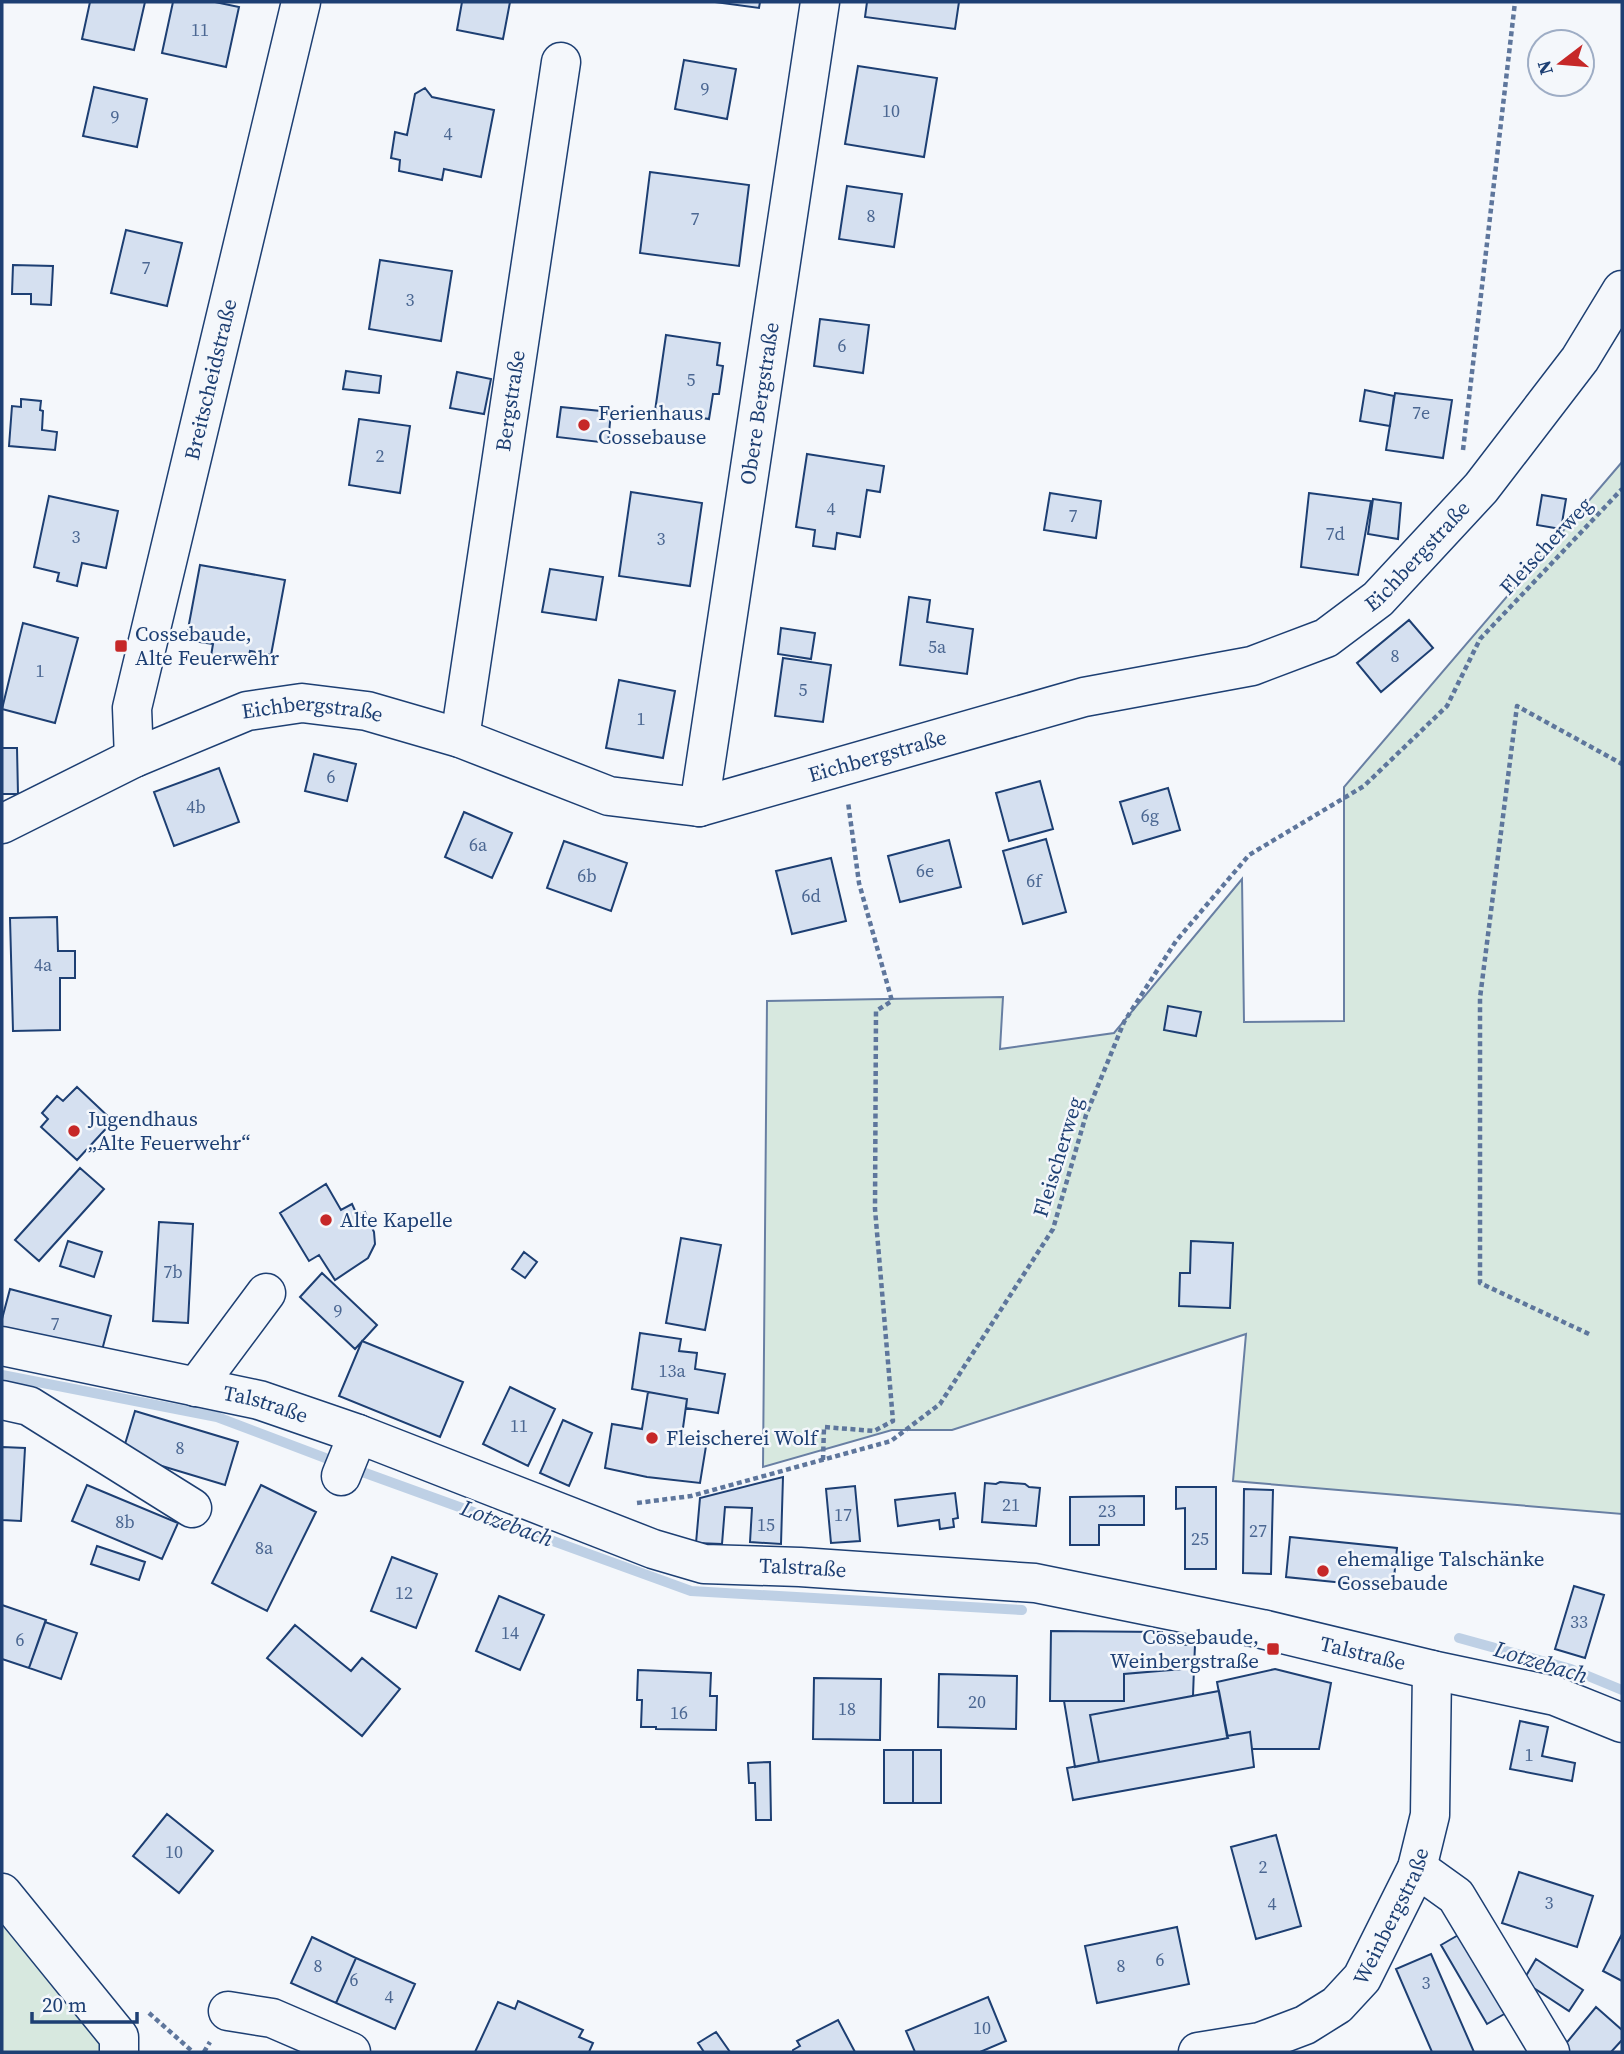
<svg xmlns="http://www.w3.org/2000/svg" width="1624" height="2054" font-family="'Source Serif 4',serif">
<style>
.green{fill:#d7e8df;stroke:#687fa3;stroke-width:2}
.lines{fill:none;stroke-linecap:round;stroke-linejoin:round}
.stream{stroke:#bed0e5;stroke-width:10}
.building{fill:#d5e0f0;stroke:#1d3f73;stroke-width:2}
.minor-casing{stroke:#1d3f73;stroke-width:41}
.path{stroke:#5e769c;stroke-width:4.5;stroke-dasharray:5 3.5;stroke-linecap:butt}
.minor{stroke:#f4f7fb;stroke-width:38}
.poi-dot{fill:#c62828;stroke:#f4f7fb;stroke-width:2.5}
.labels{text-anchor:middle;stroke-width:5;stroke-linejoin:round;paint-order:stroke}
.number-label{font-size:18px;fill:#4b6792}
.street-label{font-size:21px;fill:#1d3f73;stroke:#f4f7fb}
.poi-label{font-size:21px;fill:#1d3f73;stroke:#f4f7fb;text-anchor:start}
.water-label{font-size:23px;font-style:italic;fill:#1d3f73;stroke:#f4f7fb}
</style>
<rect width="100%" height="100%" fill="#f4f7fb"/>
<!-- green -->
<path class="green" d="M 1622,462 L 1622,1514 L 1233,1481 L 1246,1334 L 952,1430 L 892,1430 L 763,1467 L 767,1001 L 1003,997 L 1000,1049 L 1114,1033 L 1242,879 L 1244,1022 L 1344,1021 L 1344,787 Z
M 2,1878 L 119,2052 L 2,2052 Z"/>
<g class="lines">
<!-- stream -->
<path class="stream" d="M 2,1375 L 217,1417 L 357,1470 L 691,1591 L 1022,1610
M 1459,1638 L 1571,1669 L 1622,1690"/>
</g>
<!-- building -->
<path class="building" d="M 90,2 L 145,2 L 134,50 L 82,39 Z
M 173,2 L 215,2 L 239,7 L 226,67 L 162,53 Z
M 462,2 L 510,2 L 503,39 L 457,30 Z
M 715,2 L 760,2 L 759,8 Z
M 867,2 L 959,2 L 955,29 L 865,17 Z
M 684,60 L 736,69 L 727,119 L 675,109 Z
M 858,66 L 937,78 L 924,157 L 845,144 Z
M 94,87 L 147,99 L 137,147 L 83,136 Z
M 425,88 L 432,97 L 494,110 L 481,177 L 444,169 L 442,180 L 399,171 L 400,160 L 391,158 L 395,132 L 407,135 L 415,94 Z
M 650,172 L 749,185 L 739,266 L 640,253 Z
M 847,186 L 902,194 L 894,247 L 839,239 Z
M 126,230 L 182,243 L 167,306 L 111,293 Z
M 380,260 L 452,271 L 441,341 L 369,329 Z
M 13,265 L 53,266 L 51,305 L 31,304 L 31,294 L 12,294 Z
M 820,319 L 869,325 L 863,373 L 814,366 Z
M 666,335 L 720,343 L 717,365 L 723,366 L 719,394 L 713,394 L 709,419 L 655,411 Z
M 346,371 L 381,376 L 379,393 L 343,389 Z
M 457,372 L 491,379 L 484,414 L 450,408 Z
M 1365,390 L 1394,396 L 1390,426 L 1360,421 Z
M 1395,393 L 1452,400 L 1443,458 L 1386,450 Z
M 21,399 L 41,401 L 40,410 L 43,411 L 42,430 L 57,432 L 55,450 L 9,446 L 12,406 L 21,407 Z
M 561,407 L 611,412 L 608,443 L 557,437 Z
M 359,419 L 410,426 L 400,493 L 349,485 Z
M 807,454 L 884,466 L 880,492 L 867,490 L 860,537 L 837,533 L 835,549 L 813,546 L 815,530 L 796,527 Z
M 631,492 L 702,503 L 690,586 L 619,576 Z
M 1050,493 L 1101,501 L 1096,538 L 1044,530 Z
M 1309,493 L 1371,501 L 1358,575 L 1301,567 Z
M 1542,495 L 1566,499 L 1561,529 L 1537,525 Z
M 49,496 L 118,511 L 106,568 L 82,563 L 77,586 L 57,581 L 59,573 L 34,567 Z
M 1373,499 L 1401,503 L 1398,539 L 1368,534 Z
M 200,565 L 285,580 L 271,655 L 250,651 L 247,663 L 211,656 L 213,644 L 186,640 Z
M 550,569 L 603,577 L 596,620 L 542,612 Z
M 909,597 L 930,600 L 927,622 L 973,629 L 967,674 L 900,665 Z
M 1409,620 L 1433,648 L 1381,692 L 1357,663 Z
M 23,623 L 78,638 L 55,723 L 2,709 Z
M 781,628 L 815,633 L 811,659 L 778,654 Z
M 783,658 L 831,665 L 823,722 L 775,716 Z
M 619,680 L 675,691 L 663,758 L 606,748 Z
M 2,748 L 17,748 L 18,794 L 2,794 Z
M 314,754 L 356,764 L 347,801 L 305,791 Z
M 219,768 L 239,822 L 174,846 L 154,792 Z
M 1040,781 L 1053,829 L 1009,841 L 996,793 Z
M 1168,788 L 1180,830 L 1133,844 L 1120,802 Z
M 464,812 L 512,833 L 492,878 L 445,857 Z
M 1046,839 L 1066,912 L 1023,924 L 1003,851 Z
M 949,840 L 961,887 L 900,902 L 888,856 Z
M 564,841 L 627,863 L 611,911 L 547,888 Z
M 831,858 L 846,921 L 792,934 L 776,871 Z
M 57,917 L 58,951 L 75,951 L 75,978 L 60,978 L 60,1030 L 13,1031 L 10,918 Z
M 1168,1006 L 1201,1012 L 1196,1036 L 1164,1030 Z
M 77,1087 L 113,1121 L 77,1160 L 41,1127 L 48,1119 L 42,1113 L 57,1096 L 63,1101 Z
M 80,1168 L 104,1189 L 39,1261 L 15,1240 Z
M 326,1184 L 341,1210 L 352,1204 L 357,1215 L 365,1212 L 374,1232 L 375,1244 L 368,1258 L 335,1280 L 319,1255 L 309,1261 L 280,1213 Z
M 159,1222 L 193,1224 L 188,1323 L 153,1321 Z
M 681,1238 L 721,1245 L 705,1330 L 666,1323 Z
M 68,1241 L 102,1252 L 94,1277 L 60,1266 Z
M 1191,1241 L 1233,1243 L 1230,1308 L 1179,1306 L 1180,1273 L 1190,1273 Z
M 524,1252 L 537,1262 L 525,1278 L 512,1269 Z
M 322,1273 L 377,1325 L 355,1349 L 300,1297 Z
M 10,1289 L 111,1316 L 101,1354 L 2,1328 L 2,1319 Z
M 640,1333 L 681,1339 L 679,1351 L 697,1353 L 695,1369 L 725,1374 L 718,1413 L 686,1408 L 687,1399 L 632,1389 Z
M 362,1341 L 463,1382 L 440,1437 L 339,1396 Z
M 510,1387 L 555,1409 L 528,1466 L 483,1444 Z
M 648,1392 L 687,1399 L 682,1435 L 707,1440 L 700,1483 L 647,1477 L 605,1468 L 612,1424 L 642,1429 Z
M 135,1411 L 238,1442 L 225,1485 L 122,1454 Z
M 563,1420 L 592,1433 L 569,1486 L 540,1473 Z
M 2,1447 L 25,1448 L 21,1521 L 2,1520 Z
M 783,1477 L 781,1544 L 750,1542 L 752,1508 L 725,1507 L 722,1544 L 696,1543 L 700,1498 Z
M 1000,1482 L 1025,1484 L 1029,1487 L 1040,1488 L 1036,1526 L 982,1522 L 985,1483 L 996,1484 Z
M 87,1485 L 178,1523 L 162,1559 L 72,1521 Z
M 261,1485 L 316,1512 L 267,1611 L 212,1583 Z
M 855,1486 L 860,1541 L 831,1543 L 826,1489 Z
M 1176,1487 L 1216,1487 L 1216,1569 L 1185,1569 L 1185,1508 L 1176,1509 Z
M 1244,1489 L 1273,1490 L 1271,1574 L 1243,1573 Z
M 955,1493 L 958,1518 L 953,1519 L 954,1527 L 940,1529 L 939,1520 L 898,1526 L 895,1500 Z
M 1144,1496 L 1144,1525 L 1099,1525 L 1099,1545 L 1070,1545 L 1070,1497 Z
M 1290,1537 L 1397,1548 L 1393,1588 L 1286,1577 Z
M 97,1546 L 145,1562 L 139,1580 L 91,1564 Z
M 392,1557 L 437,1574 L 416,1628 L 371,1611 Z
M 1574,1586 L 1604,1595 L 1585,1658 L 1555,1649 Z
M 499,1596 L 544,1615 L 520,1670 L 476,1651 Z
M 2,1605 L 46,1620 L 29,1668 L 2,1659 Z
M 45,1622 L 77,1633 L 61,1679 L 29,1668 Z
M 295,1625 L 351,1671 L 362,1658 L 400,1689 L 362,1736 L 267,1658 Z
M 1051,1631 L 1162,1632 L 1162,1644 L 1195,1645 L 1194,1668 L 1124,1674 L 1124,1701 L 1050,1701 Z
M 1194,1668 L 1193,1696 L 1090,1715 L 1099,1762 L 1075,1767 L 1064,1701 L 1124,1701 L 1124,1674 Z
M 1275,1669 L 1331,1683 L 1319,1749 L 1252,1749 L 1250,1732 L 1227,1736 L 1217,1682 Z
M 638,1670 L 711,1673 L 710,1696 L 717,1696 L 716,1730 L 656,1729 L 656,1727 L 641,1727 L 642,1700 L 637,1700 Z
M 939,1674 L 1017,1676 L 1016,1729 L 938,1727 Z
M 814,1678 L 881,1679 L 880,1740 L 813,1739 Z
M 1219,1691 L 1228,1738 L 1099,1762 L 1090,1715 Z
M 1520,1721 L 1548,1727 L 1542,1756 L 1575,1763 L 1572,1781 L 1510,1769 Z
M 1250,1732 L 1254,1767 L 1073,1800 L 1067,1768 L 1228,1738 L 1227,1736 Z
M 884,1750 L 913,1750 L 913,1803 L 884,1803 Z
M 913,1750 L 941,1750 L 941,1803 L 913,1803 Z
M 770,1762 L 771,1820 L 756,1820 L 755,1783 L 749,1783 L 748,1763 Z
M 167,1814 L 213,1851 L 179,1893 L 133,1856 Z
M 1276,1835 L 1301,1926 L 1256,1939 L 1231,1847 Z
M 1519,1872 L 1593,1896 L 1577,1947 L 1502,1923 Z
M 1177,1927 L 1189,1984 L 1097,2003 L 1085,1946 Z
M 1460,1934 L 1506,2013 L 1487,2024 L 1441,1945 Z
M 1621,1936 L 1622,1937 L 1622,1981 L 1603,1971 Z
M 312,1937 L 356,1958 L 336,2003 L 291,1983 Z
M 1431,1954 L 1474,2052 L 1432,2052 L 1396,1969 Z
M 356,1958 L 415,1984 L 395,2029 L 336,2003 Z
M 1536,1959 L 1583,1990 L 1569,2011 L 1523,1981 Z
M 988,1997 L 1006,2041 L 980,2052 L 915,2052 L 906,2031 Z
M 518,2001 L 583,2030 L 579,2037 L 593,2043 L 589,2052 L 475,2052 L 498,2002 L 515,2009 Z
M 1596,2007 L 1622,2030 L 1622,2040 L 1611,2052 L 1559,2052 Z
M 838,2020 L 855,2052 L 793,2052 L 793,2050 L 800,2046 L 797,2041 Z
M 716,2032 L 730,2052 L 704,2052 L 698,2043 Z"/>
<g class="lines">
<defs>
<g id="minor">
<path id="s1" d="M 460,738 L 561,62"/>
<path id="s2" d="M 134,758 L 132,708 L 301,2"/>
<path id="s3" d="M 699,807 L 820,2"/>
<path id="s4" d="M 2,824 L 134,758 L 247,711 L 302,703 L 367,711 L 460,738 L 609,796 L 699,807 L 1084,697 L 1252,666 L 1326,638 L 1378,599 L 1481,488 L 1580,359 L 1622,290"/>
<path id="s5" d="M 2,1346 L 259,1400 L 358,1434 L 653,1549 L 704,1564 L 800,1567 L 1035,1583 L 1262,1629 L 1432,1670 L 1555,1696 L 1622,1723"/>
<path d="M 196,1387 L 266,1293"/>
<path d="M 2,1400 L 29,1406 L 192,1508"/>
<path d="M 341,1476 L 358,1434"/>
<path d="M 1417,1868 L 1456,1896 L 1550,2052"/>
<path d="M 2,1893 L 119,2037 L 119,2052"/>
<path d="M 228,2011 L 272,2018 L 351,2052"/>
<path id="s6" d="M 1198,2052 L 1260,2042 L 1305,2025 L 1337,2005 L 1362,1978 L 1417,1868 L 1430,1815 L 1432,1670"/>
</g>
</defs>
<!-- minor casing -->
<use href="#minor" class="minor-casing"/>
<!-- path -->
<path class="path" d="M 1463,450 L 1515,2
M 1589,1334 L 1480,1283 L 1480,998 L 1517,706 L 1622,764
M 823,1460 L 824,1427 L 874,1431 L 893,1421 L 875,1209 L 876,1011 L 892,1001 L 859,883 L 848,802
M 637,1503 L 691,1496 L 891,1441 L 940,1404 L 1053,1229 L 1086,1115 L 1124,1022 L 1176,941 L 1249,855 L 1364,786 L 1447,706 L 1480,639 L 1622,489
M 149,2013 L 193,2052
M 204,2052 L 210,2042"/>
<!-- minor -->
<use href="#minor" class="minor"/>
</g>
<!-- markers -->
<g class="poi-dot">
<circle cx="584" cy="425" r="7"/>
<rect x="114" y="639" width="14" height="14" rx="3.5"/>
<circle cx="74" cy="1131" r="7"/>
<circle cx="326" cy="1220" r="7"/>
<circle cx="652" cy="1438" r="7"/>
<circle cx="1323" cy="1571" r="7"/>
<rect x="1266" y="1642" width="14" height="14" rx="3.5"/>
</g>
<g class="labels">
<!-- number labels -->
<g class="number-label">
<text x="200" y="36">11</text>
<text x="705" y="95">9</text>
<text x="891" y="117">10</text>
<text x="115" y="123">9</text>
<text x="448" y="140">4</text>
<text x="871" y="222">8</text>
<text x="695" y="225">7</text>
<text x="146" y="274">7</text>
<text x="410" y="306">3</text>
<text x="842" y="352">6</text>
<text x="691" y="386">5</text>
<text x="1421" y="419">7e</text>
<text x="380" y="462">2</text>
<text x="831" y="515">4</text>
<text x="1073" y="522">7</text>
<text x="1335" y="540">7d</text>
<text x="76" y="543">3</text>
<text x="661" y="545">3</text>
<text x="937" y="653">5a</text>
<text x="1395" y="662">8</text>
<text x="40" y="677">1</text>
<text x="803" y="696">5</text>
<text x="641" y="725">1</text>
<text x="331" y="783">6</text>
<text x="196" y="813">4b</text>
<text x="1150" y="822">6g</text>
<text x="478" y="851">6a</text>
<text x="925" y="877">6e</text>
<text x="587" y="882">6b</text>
<text x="1034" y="887">6f</text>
<text x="811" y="902">6d</text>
<text x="43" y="971">4a</text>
<text x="173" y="1278">7b</text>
<text x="338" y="1317">9</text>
<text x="55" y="1330">7</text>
<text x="672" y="1377">13a</text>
<text x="519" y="1432">11</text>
<text x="180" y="1454">8</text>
<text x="1011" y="1511">21</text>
<text x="1107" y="1517">23</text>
<text x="843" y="1521">17</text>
<text x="125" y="1528">8b</text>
<text x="766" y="1531">15</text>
<text x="1258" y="1537">27</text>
<text x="1200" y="1545">25</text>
<text x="264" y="1554">8a</text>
<text x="404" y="1599">12</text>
<text x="1579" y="1628">33</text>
<text x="510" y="1639">14</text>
<text x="20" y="1646">6</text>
<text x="977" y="1708">20</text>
<text x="847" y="1715">18</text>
<text x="679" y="1719">16</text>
<text x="1529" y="1761">1</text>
<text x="174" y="1858">10</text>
<text x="1263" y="1873">2</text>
<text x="1549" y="1909">3</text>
<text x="1272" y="1910">4</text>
<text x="1160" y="1966">6</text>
<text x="318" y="1972">8</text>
<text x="1121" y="1972">8</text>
<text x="354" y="1986">6</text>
<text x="1426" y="1989">3</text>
<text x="389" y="2003">4</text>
<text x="982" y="2034">10</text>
</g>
<!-- street labels -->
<g class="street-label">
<text dy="7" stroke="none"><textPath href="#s2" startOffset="388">Breitscheidstraße</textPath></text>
<text dy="7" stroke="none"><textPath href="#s1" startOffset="341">Bergstraße</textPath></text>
<text dy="7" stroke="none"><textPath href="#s3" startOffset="408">Obere Bergstraße</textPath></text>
<text transform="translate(1546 546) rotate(-47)" y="7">Fleischerweg</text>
<text dy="7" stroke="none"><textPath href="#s4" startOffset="1512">Eichbergstraße</textPath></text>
<text dy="7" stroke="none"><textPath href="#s4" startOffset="336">Eichbergstraße</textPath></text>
<text dy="7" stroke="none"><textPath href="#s4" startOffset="924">Eichbergstraße</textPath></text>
<text transform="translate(1058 1157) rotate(-73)" y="7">Fleischerweg</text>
<text dy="7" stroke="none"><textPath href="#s5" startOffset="270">Talstraße</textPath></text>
<text dy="7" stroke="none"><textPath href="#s5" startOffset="836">Talstraße</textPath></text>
<text dy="7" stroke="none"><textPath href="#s5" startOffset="1404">Talstraße</textPath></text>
<text dy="7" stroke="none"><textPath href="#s6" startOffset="254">Weinbergstraße</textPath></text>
</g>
<!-- poi labels -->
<g class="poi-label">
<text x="598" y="420">Ferienhaus<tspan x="598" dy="24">Cossebause</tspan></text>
<text x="135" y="641">Cossebaude,<tspan x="135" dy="24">Alte Feuerwehr</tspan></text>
<text x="88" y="1126">Jugendhaus<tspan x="88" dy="24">„Alte Feuerwehr“</tspan></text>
<text x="340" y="1227">Alte Kapelle</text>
<text x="666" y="1445">Fleischerei Wolf</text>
<text x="1337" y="1566">ehemalige Talschänke<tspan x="1337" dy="24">Cossebaude</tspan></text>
<text x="1259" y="1644" text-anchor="end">Cossebaude,<tspan x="1259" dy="24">Weinbergstraße</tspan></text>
</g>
<!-- water labels -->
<g class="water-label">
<text transform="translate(507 1523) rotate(20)" y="8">Lotzebach</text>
<text transform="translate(1541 1662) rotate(17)" y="8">Lotzebach</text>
</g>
</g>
<!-- border -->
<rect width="1624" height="2054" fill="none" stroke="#1d3f73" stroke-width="7"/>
<!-- north arrow -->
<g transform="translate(1561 63) rotate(254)"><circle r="33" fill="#f4f7fb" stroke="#9eadc5" stroke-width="2"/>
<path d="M0-5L12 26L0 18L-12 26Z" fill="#c62828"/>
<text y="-10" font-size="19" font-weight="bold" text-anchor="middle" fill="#1d3f73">N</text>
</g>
<!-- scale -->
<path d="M32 2012v10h105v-10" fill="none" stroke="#1d3f73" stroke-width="3.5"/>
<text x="42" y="2012" font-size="21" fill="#1d3f73" stroke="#f4f7fb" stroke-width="5" paint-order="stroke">20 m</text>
</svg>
